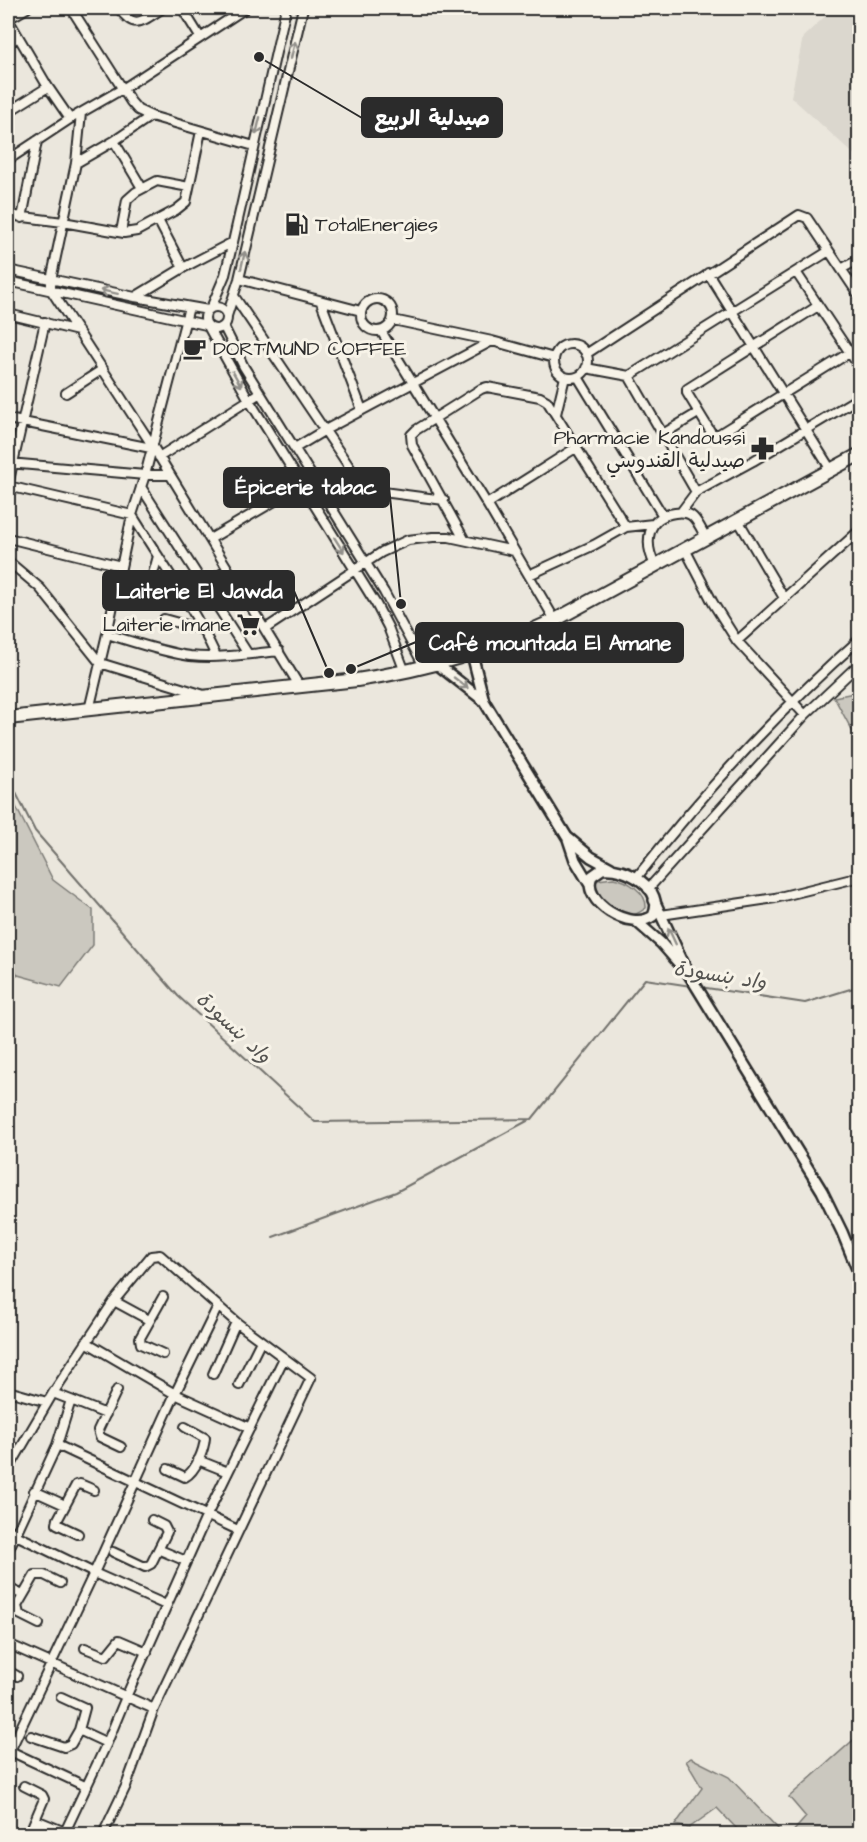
<svg xmlns="http://www.w3.org/2000/svg" width="867" height="1842" font-family="'Architects Daughter','Playpen Sans Arabic',sans-serif">
<style>
.built{fill:#dbd7ce}
.green{fill:#cbc8bf;stroke:#7b7a75;stroke-width:1.5}
.lines{fill:none;stroke-linecap:round;stroke-linejoin:round}
.stream{stroke:#72716c;stroke-width:2}
.minor-casing{stroke:#2b2b2b;stroke-width:12}
.tertiary-casing{stroke:#2b2b2b;stroke-width:14}
.primary-casing{stroke:#2b2b2b;stroke-width:16}
.minor{stroke:#f7f3e8;stroke-width:8}
.tertiary{stroke:#f7f3e8;stroke-width:9}
.primary{stroke:#f7f3e8;stroke-width:12}
.oneway{stroke:#918f8a}
.labels{text-anchor:middle;stroke-width:6;stroke-linejoin:round;paint-order:stroke}
.poi-label{font-size:20px;fill:#2b2b2b;stroke:#f7f3e8;text-anchor:start}
.water-label{font-size:21px;font-style:italic;fill:#555451;stroke:#f7f3e8}
.leader{fill:none;stroke:#2b2b2b;stroke-width:2}
.callout-dot{fill:#2b2b2b;stroke:#f7f3e8;stroke-width:2}
.callout{fill:#2b2b2b;stroke:#2b2b2b;stroke-width:2}
.callout-label{font-size:21px;text-anchor:middle;font-weight:bold;fill:#fff}
</style>
<rect width="100%" height="100%" fill="#ebe7dd"/>
<filter id="ink" filterUnits="userSpaceOnUse"><feTurbulence type="fractalNoise" baseFrequency=".0167" numOctaves="2"/><feDisplacementMap in="SourceGraphic" scale="12" xChannelSelector="R" yChannelSelector="G"/><feConvolveMatrix kernelMatrix="1 2 1 2 8 2 1 2 1" color-interpolation-filters="sRGB"/></filter>
<g filter="url(#ink)">
<!-- built -->
<path class="built" d="M 834,8 L 859,8 L 859,159 L 791,97 L 803,37 Z"/>
<!-- green -->
<path class="green" d="M 859,692 L 860,692 L 859,737 L 855,736 L 834,697 Z
M 8,791 L 53,880 L 93,910 L 93,945 L 61,987 L 18,975 L 8,960 Z
M 613,878 C 627,880 647,892 646,908 C 623,925 615,912 596,897 L 595,883 L 598,880 Z
M 859,1735 L 859,1834 L 791,1834 L 806,1817 L 789,1797 Z
M 691,1758 L 729,1777 L 783,1834 L 733,1834 L 737,1829 L 717,1808 L 689,1828 L 675,1825 L 702,1788 L 686,1761 Z"/>
<g class="lines">
<!-- stream -->
<path class="stream" d="M 8,777 L 35,831 L 178,996 L 315,1122 L 532,1119 L 645,979 L 691,986
M 700,987 L 805,1003 L 860,986
M 273,1237 L 396,1192 L 529,1120"/>
<defs>
<path id="minor" d="M 71,8 L 131,102 L 138,110 L 151,116 L 254,146
M 119,8 C 135,32 143,20 163,8
M 182,8 L 200,37
M 8,19 L 48,87 L 70,119
M 8,19 L 27,8
M 8,43 L 18,37
M 8,112 L 48,87
M 81,113 L 76,163 L 51,280 L 51,290 L 152,445 L 300,687
M 114,141 L 142,188
M 8,160 L 70,119 L 124,88 L 246,8
M 76,163 L 114,141 L 151,116
M 8,215 L 63,222 L 124,233 L 137,231 L 176,210 L 186,202 L 201,131
M 22,218 L 37,141
M 158,220 L 183,268
M 121,232 L 127,200 L 136,192 L 157,181 L 189,187
M 841,269 L 860,259
M 8,270 L 135,297 L 208,310
M 796,272 L 860,368
M 708,273 L 831,470
M 239,279 L 361,311
M 8,281 L 206,325
M 234,296 L 361,484 L 383,492 L 444,500
M 135,297 L 183,268 L 233,242
M361 315a16 16 0 1 1 32 0a16 16 0 1 1-32 0Z
M 321,302 L 362,410
M 818,306 L 687,389 L 687,393 L 712,434 L 719,434 L 849,353
M205 318a11 11 0 1 1 22 0a11 11 0 1 1-22 0Z
M 211,308 L 225,275 L 233,242 L 286,8
M 8,314 L 78,331
M 227,316 L 239,279 L 303,8
M 393,320 L 492,341 L 554,358
M 224,327 L 244,367 L 384,592 L 425,668
M 209,328 L 249,400 L 376,604 L 388,627 L 405,672
M 381,331 L 487,504 L 555,620
M554 361a17 17 0 1 1 34 0a17 17 0 1 1-34 0Z
M 586,354 L 799,215 L 807,218 L 860,297
M 586,368 L 629,376 L 829,251
M 629,376 L 696,492
M 578,377 L 663,516
M 66,393 L 103,369
M 556,414 L 565,377
M 8,419 L 151,448
M 663,434 L 698,413
M 295,448 L 325,430 L 492,341
M 159,457 L 260,393
M 9,463 L 145,475 L 170,475
M 8,485 L 45,322
M 8,486 L 132,515 C 161,562 193,606 216,656
M 141,487 L 248,654
M 322,492 L 361,484
M 487,504 L 577,447
M 681,512 L 696,492 L 753,461 L 860,397
M 738,520 L 784,598
M 8,538 L 121,566
M 210,539 L 314,478
M 464,539 L 412,445 L 411,435 L 416,430 L 481,389 L 487,387 L 540,397 L 547,401 L 626,527
M 685,549 L 713,603 L 737,641 L 805,715
M 8,561 L 40,588 L 100,663 L 201,694
M 655,565 C 644,543 646,517 675,513 C 682,512 688,512 693,517 C 699,523 702,531 706,538
M 529,575 L 594,545 L 626,527 L 653,524
M 184,596 L 228,570
M 146,599 L 158,556
M 164,619 L 204,630
M 265,629 L 382,552 L 408,540 L 433,537 L 449,537 L 514,551
M 107,634 C 134,642 162,652 190,656 C 219,659 250,654 279,651
M 737,641 L 860,530
M 89,710 L 107,634 L 132,515 L 145,475 L 189,307
M 637,877 C 704,792 778,711 860,639
M 648,889 L 805,715 L 860,663
M 661,915 L 775,898 L 860,877
M 8,1017 L 8,1025
M 163,1297 L 140,1338 L 141,1344 L 163,1354
M 114,1301 L 149,1320
M 86,1342 L 175,1394 L 250,1428
M 213,1374 L 236,1322
M 239,1385 L 261,1341
M 117,1390 L 98,1430 L 100,1437 L 121,1447
M 8,1391 L 47,1402
M 71,1400 L 106,1414
M 57,1445 L 238,1530
M 198,1460 L 228,1472
M 168,1469 L 185,1477 C 196,1471 204,1450 205,1438 L 185,1427
M 8,1470 L 53,1393
M 34,1491 L 65,1505
M 8,1529 L 16,1535 L 94,1573 L 166,1605
M 78,1534 L 57,1524 L 58,1519 L 76,1485 L 80,1484 L 94,1490
M 160,1550 L 186,1561
M 8,1551 L 57,1445 L 71,1400 L 53,1393 L 114,1301 L 151,1256 L 160,1255 L 236,1322 L 311,1378 L 154,1709 L 126,1786 L 103,1834
M 113,1552 L 145,1567 L 151,1564 L 167,1532 L 164,1526 L 152,1520
M 8,1588 L 23,1595
M 39,1624 L 19,1614 L 17,1606 L 35,1575 L 44,1575 L 60,1583
M 8,1644 L 154,1709
M 85,1648 L 106,1656 L 119,1640 L 147,1652
M 8,1671 L 17,1676
M 79,1730 L 107,1743
M 31,1736 L 64,1747 L 71,1744 L 79,1730 L 85,1708 L 61,1697
M 8,1750 L 87,1787
M 8,1755 L 94,1573 L 175,1394 L 218,1306
M 24,1786 L 42,1795 L 44,1799 L 29,1834
M 36,1820 L 65,1832
M 8,1832 L 11,1834
M 64,1834 L 107,1743 L 126,1697 L 207,1515 L 284,1358"/>
<path id="tertiary" d="M 472,654 L 484,701 L 567,837 L 591,857 L 611,868
M 438,665 L 484,701
M 568,839 L 575,860 L 590,885
M 602,869 C 626,866 666,889 653,916 C 631,932 580,902 592,876 Z
M 654,900 L 688,973 L 822,1191 L 842,1232 L 860,1276
M 636,921 L 661,943 L 682,967"/>
<path id="primary" d="M 8,718 L 357,680 C 430,669 488,651 555,620 L 860,454"/>
</defs>
<!-- minor casing -->
<use href="#minor" class="minor-casing"/>
<!-- tertiary casing -->
<use href="#tertiary" class="tertiary-casing"/>
<!-- primary casing -->
<use href="#primary" class="primary-casing"/>
<!-- minor -->
<use href="#minor" class="minor"/>
<!-- tertiary -->
<use href="#tertiary" class="tertiary"/>
<!-- primary -->
<use href="#primary" class="primary"/>
</g>
<!-- one-way arrows -->
<defs><path id="oneway-shaft" d="M-6 0H5M1.5-3L5.5 0L1.5 3" fill="none" stroke-width="1.6" stroke-linecap="round" stroke-linejoin="round" transform="scale(1.5)"/></defs>
<g class="oneway">
<use href="#oneway-shaft" transform="translate(293 50) rotate(-76)"/>
<use href="#oneway-shaft" transform="translate(258 126) rotate(103)"/>
<use href="#oneway-shaft" transform="translate(243 260) rotate(-77)"/>
<use href="#oneway-shaft" transform="translate(109 292) rotate(-168)"/>
<use href="#oneway-shaft" transform="translate(237 379) rotate(60)"/>
<use href="#oneway-shaft" transform="translate(339 545) rotate(58)"/>
<use href="#oneway-shaft" transform="translate(461 683) rotate(38)"/>
<use href="#oneway-shaft" transform="translate(672 936) rotate(-115)"/>
</g>
</g>
<!-- icons -->
<defs>
<symbol id="fuel-bare" viewBox="-9 -9 18 18"><path d="M-5.5-6h7V0h2V4h1.3V-2.5L3-4.5l.8-.8L6-3V5H2.5V1h-1V6h-7ZM-4.2-4.7v3.2H.2V-4.7Z" fill="#2b2b2b" stroke="#f7f3e8" stroke-width="2.5" paint-order="stroke"/></symbol>
<symbol id="cafe-bare" viewBox="-9 -9 18 18"><path d="M-5.5-4.5H6V0H3Q3 3.5 0 3.5H-2.5Q-5.5 3.5-5.5 0ZM3-3.2v2h1.7v-2ZM-6 4.5H4V6H-6Z" fill="#2b2b2b" stroke="#f7f3e8" stroke-width="2.5" paint-order="stroke"/></symbol>
<symbol id="pharmacy-bare" viewBox="-9 -9 18 18"><path d="M-2-6h4v4h4v4h-4v4h-4v-4h-4v-4h4Z" fill="#2b2b2b" stroke="#f7f3e8" stroke-width="2.5" paint-order="stroke"/></symbol>
<symbol id="supermarket-bare" viewBox="-9 -9 18 18"><path d="M-6-5.5h2.5l.6 2H6L4.5 2H-2.5L-4.4-4H-6ZM-1.5 3.2a1.3 1.3 0 1 0 .1 0ZM3 3.2a1.3 1.3 0 1 0 .1 0Z" fill="#2b2b2b" stroke="#f7f3e8" stroke-width="2.5" paint-order="stroke"/></symbol>
</defs>
<g fill-rule="evenodd">
<use href="#fuel-bare" x="280" y="208" width="33" height="33"/>
<use href="#cafe-bare" x="178" y="332" width="33" height="33"/>
<use href="#pharmacy-bare" x="746" y="432" width="33" height="33"/>
<use href="#supermarket-bare" x="232" y="608" width="33" height="33"/>
</g>
<g class="labels">
<!-- poi labels -->
<g class="poi-label">
<text x="315" y="231">TotalEnergies</text>
<text x="213" y="355">DORTMUND COFFEE</text>
<text x="745" y="444" text-anchor="end">Pharmacie Kandoussi<tspan x="745" dy="23">صيدلية القندوسي</tspan></text>
<text x="231" y="631" text-anchor="end">Laiterie Imane</text>
</g>
<!-- water labels -->
<g class="water-label">
<text transform="translate(720 975) rotate(9)" y="7">واد بنسودة</text>
<text transform="translate(234 1027) rotate(43)" y="7">واد بنسودة</text>
</g>
</g>
<!-- callouts -->
<path class="leader" d="M259 57L362 118M401 604L389 487M329 673L294 591M351 669L416 642"/>
<g class="callout-dot">
<circle cx="259" cy="57" r="6"/>
<circle cx="401" cy="604" r="6"/>
<circle cx="329" cy="673" r="6"/>
<circle cx="351" cy="669" r="6"/>
</g>
<g class="callout">
<rect x="362" y="98" width="140" height="39" rx="6"/>
<rect x="224" y="468" width="165" height="39" rx="6"/>
<rect x="103" y="571" width="191" height="39" rx="6"/>
<rect x="416" y="623" width="267" height="39" rx="6"/>
</g>
<g class="callout-label">
<text x="432" y="125">صيدلية الربيع</text>
<text x="306" y="494">Épicerie tabac</text>
<text x="199" y="598">Laiterie El Jawda</text>
<text x="550" y="650">Café mountada El Amane</text>
</g>
<!-- margin -->
<rect width="867" height="1842" fill="none" stroke="#f7f3e8" stroke-width="30"/>
<rect x="15" y="15" width="837" height="1812" fill="none" stroke="#2b2b2b" stroke-width="2" filter="url(#ink)"/>
</svg>
